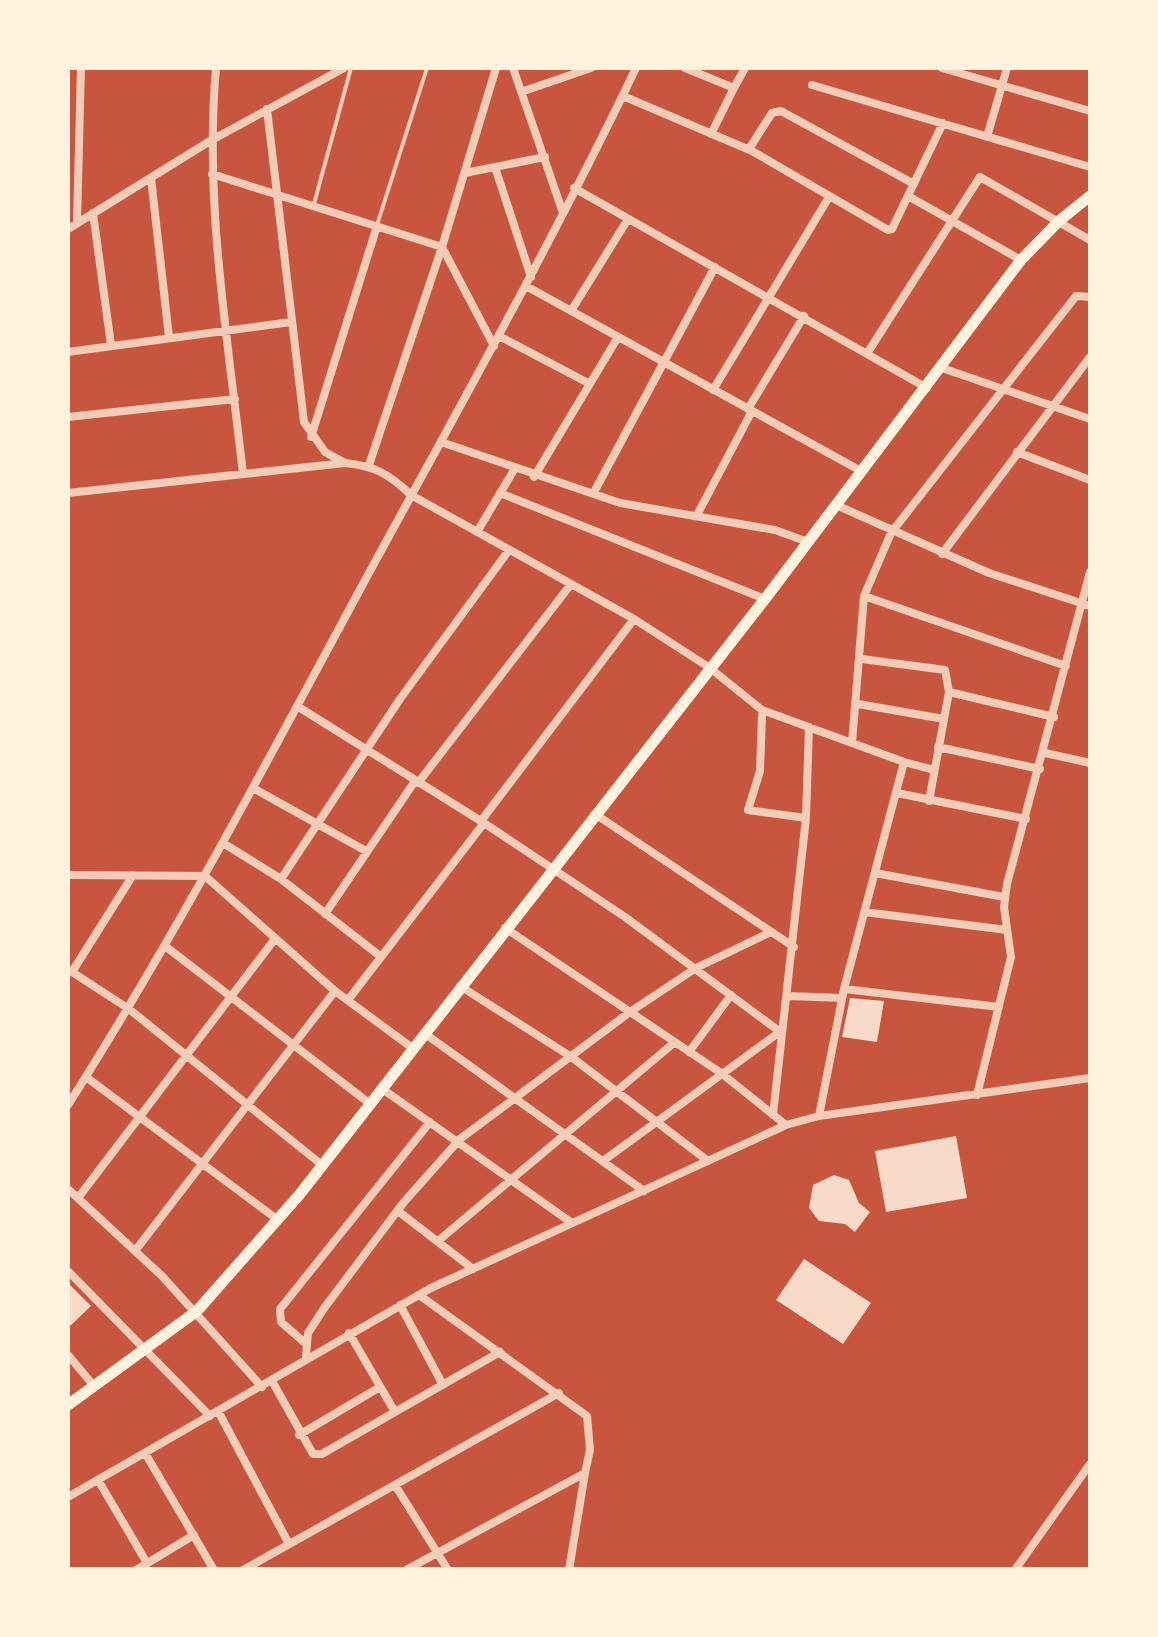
<svg xmlns="http://www.w3.org/2000/svg" width="1158" height="1637" font-family="'PT Sans Narrow',sans-serif">
<style>
.building{fill:#f7dbc8}
.lines{fill:none;stroke-linecap:round;stroke-linejoin:round}
.service{stroke:#f1ccb7;stroke-width:4}
.minor{stroke:#f1ccb7;stroke-width:8}
.secondary{stroke:#fff3e0;stroke-width:11}
</style>
<rect width="100%" height="100%" fill="#c8553d"/>
<!-- building -->
<path class="building" d="M 850,998 L 884,1001 L 877,1042 L 842,1037 Z
M 956,1136 L 967,1198 L 886,1212 L 875,1151 Z
M 834,1175 L 849,1180 L 859,1203 L 870,1212 L 855,1232 L 845,1224 L 819,1221 L 809,1208 L 813,1185 Z
M 804,1259 L 871,1303 L 843,1344 L 776,1300 Z
M 68,1283 L 91,1306 L 68,1328 Z"/>
<g class="lines">
<!-- service -->
<path class="service" d="M 314,204 L 351,68
M 377,225 L 427,68"/>
<!-- minor -->
<path class="minor" d="M 216,68 C 204,203 228,339 243,474
M 513,68 L 562,210
M 685,68 L 734,88 L 745,68
M 942,68 L 1090,111
M 812,85 L 1090,167
M 521,92 L 591,68
M 623,96 L 752,151 L 888,230 L 892,229 L 943,123
M 267,109 L 304,422 L 325,452 L 345,463
M 711,134 L 734,88
M 987,137 L 1007,68
M 749,149 L 772,113 L 781,111 L 914,184
M 495,167 L 531,277
M 465,173 L 545,157
M 212,174 L 442,247 L 494,346
M 151,178 L 169,337
M 574,188 L 927,388
M 908,196 L 1021,260
M 93,213 L 111,345
M 77,223 L 81,68
M 68,229 L 210,141 L 344,68
M 526,286 L 861,471
M 571,311 L 628,219
M 499,336 L 590,384
M 68,352 L 291,322
M 868,352 L 980,177 L 1090,240
M 942,368 L 1090,419
M 713,390 L 829,197
M 748,409 L 804,316
M 68,417 L 235,399
M 311,437 L 377,226
M 441,442 L 620,503 L 775,530 L 808,542
M 1017,452 L 1090,480
M 369,465 L 442,247 L 496,68
M 534,477 L 618,337
M 68,493 L 345,463 C 375,466 389,474 411,495 L 634,619 L 710,668 L 762,710 L 852,743 L 864,596 L 891,533 L 1076,296 L 1090,297
M 500,493 L 765,599
M 593,494 L 715,267
M 836,505 L 989,573 L 1090,606
M 697,515 L 752,411
M 477,532 L 514,470
M 942,554 L 1090,357
M 864,596 L 1066,666
M 862,659 L 945,670 L 949,692 L 1054,717
M 858,704 L 944,719
M 297,706 L 484,823
M 762,715 L 760,771 L 748,810 L 806,818 L 773,1115
M 938,747 L 1040,769
M 1045,753 L 1090,763
M 904,762 L 934,770
M 418,783 L 571,584
M 253,788 L 366,851
M 897,793 L 1026,819
M 929,801 L 949,692
M 595,814 L 794,947
M 806,818 L 809,727
M 481,821 L 634,619
M 223,843 L 281,879 L 380,956
M 875,873 L 1004,897
M 68,875 L 205,876 L 335,991 L 411,1047
M 133,875 L 72,972 L 129,1009 L 322,1165
M 281,879 L 400,699 L 509,550
M 864,912 L 1007,930
M 325,914 L 415,781
M 505,928 L 721,1073 L 786,1125
M 165,946 L 369,1103
M 460,986 L 570,1056 L 708,1161
M 844,989 L 999,1007
M 788,996 L 842,998
M 348,1000 L 484,823 L 625,917 L 779,1031
M 424,1033 L 644,1191
M 689,1052 L 731,995
M 86,1077 L 278,1220
M 381,1088 L 572,1223
M 977,1095 L 1011,957 L 1004,907 L 1007,884 L 1090,572
M 68,1105 C 175,937 268,760 363,584 C 456,413 552,243 636,68
M 819,1116 L 844,989 L 904,762 L 852,743
M 603,1161 L 781,1031
M 68,1189 L 162,1276 L 262,1387
M 78,1198 L 274,940
M 398,1211 L 473,1269
M 438,1241 L 675,1042
M 135,1251 L 335,991
M 68,1271 L 210,1416
M 400,1305 L 443,1385
M 305,1343 L 281,1322 L 280,1309 L 430,1122
M 68,1355 L 94,1386
M 306,1356 L 308,1333 L 325,1307 L 404,1202 L 460,1139 L 630,1012 L 696,968 L 771,932
M 272,1381 L 313,1454 L 322,1454 L 395,1412 L 349,1333
M 218,1411 L 289,1544
M 395,1412 L 500,1352
M 299,1435 L 380,1387
M 145,1453 L 214,1570
M 98,1480 L 147,1563
M 395,1485 L 448,1570
M 68,1497 L 431,1288 L 786,1125 L 819,1116 L 1090,1078
M 136,1570 L 194,1535
M 243,1570 L 559,1393
M 406,1570 L 585,1473 L 590,1450 L 587,1416 L 419,1295
M 569,1570 L 585,1473
M 1015,1570 L 1090,1464"/>
<!-- secondary -->
<path class="secondary" d="M 68,1405 L 197,1311 L 300,1194 L 765,599 L 1021,260 L 1059,221 L 1090,196"/>
</g>
<!-- border -->
<rect width="1158" height="1637" fill="none" stroke="#fff3e0" stroke-width="140"/>
</svg>
